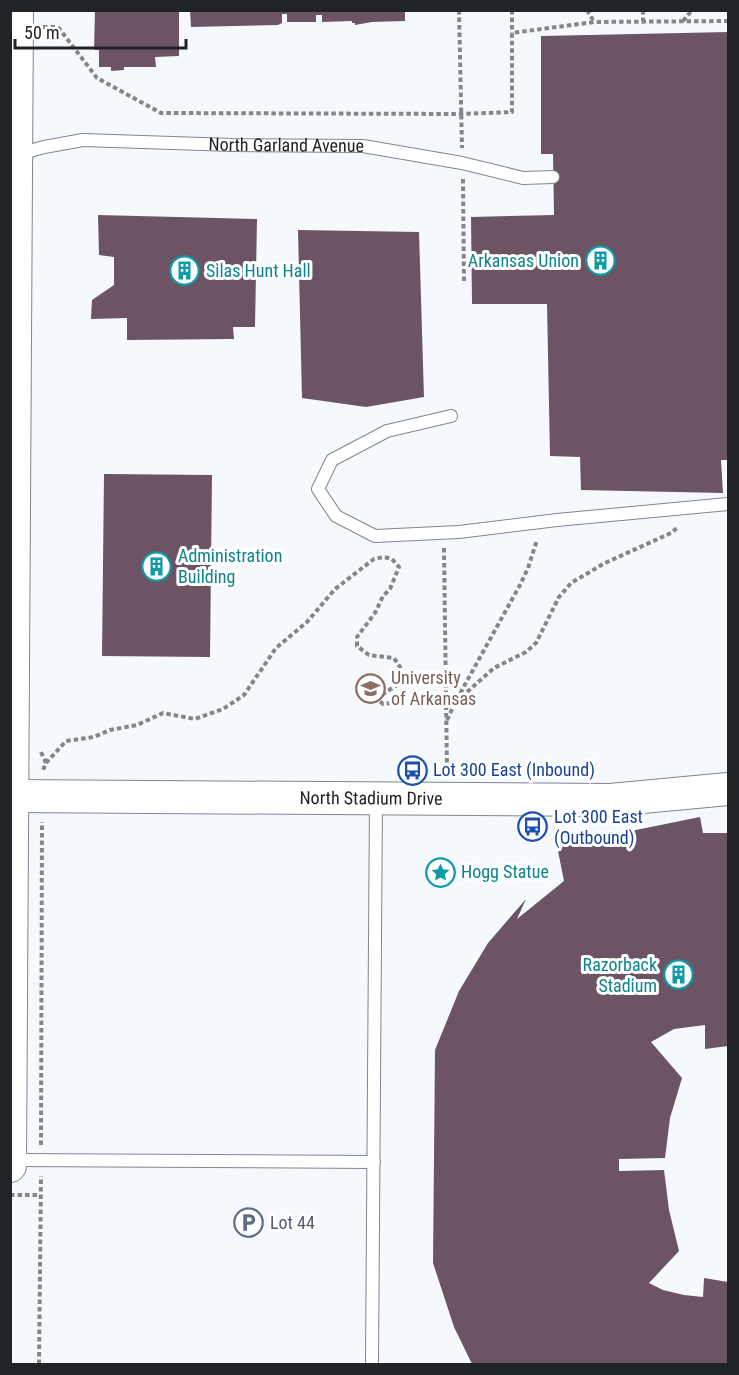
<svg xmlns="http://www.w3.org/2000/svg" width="739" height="1375" font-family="'Roboto Condensed',sans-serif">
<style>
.building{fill:#6c5465}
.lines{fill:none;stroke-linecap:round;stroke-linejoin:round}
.lane-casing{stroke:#80868e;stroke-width:14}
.secondary-casing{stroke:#80868e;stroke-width:34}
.path{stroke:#83878b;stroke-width:4;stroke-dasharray:4.5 3;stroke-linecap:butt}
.lane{stroke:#fff;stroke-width:12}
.secondary{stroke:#fff;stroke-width:32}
.labels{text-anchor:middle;stroke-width:6;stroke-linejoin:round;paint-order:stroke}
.street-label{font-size:18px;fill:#212427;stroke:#fff}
.culture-label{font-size:18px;fill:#0d838f;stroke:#fff;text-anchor:start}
.education-label{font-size:18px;fill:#785e54;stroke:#fff;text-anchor:start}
.transit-label{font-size:18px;fill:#164399;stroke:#fff;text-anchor:start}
.service-label{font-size:18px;fill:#4e5e75;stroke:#fff;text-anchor:start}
</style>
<rect width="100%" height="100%" fill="#f5f9fe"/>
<!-- building -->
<path class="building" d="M 95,10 L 179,10 L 179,56 L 155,57 L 156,67 L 124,67 L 124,70 L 111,71 L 111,67 L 99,67 L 99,50 L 94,50 Z
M 190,10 L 405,10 L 405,21 L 372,22 L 355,25 L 355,23 L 352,23 L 352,21 L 322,22 L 322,15 L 316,15 L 316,22 L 287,22 L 287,14 L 282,14 L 282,23 L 278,25 L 191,27 Z
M 728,32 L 728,460 L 721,460 L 723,493 L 581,490 L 580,457 L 550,456 L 547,304 L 472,304 L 471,217 L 554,215 L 553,154 L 541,154 L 541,36 Z
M 98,215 L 257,219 L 255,327 L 233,327 L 234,339 L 127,340 L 127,318 L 91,319 L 92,300 L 114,285 L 114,257 L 99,255 Z
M 298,230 L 419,232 L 424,397 L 366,407 L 302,398 Z
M 104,474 L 212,475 L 210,657 L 102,656 Z
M 700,817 L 703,833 L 728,833 L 728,1046 L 705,1049 L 705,1025 L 674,1029 L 651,1042 L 682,1078 L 670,1118 L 665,1158 L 619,1159 L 619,1171 L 664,1170 L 669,1210 L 679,1251 L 649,1283 L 663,1290 L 684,1295 L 703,1297 L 704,1278 L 728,1282 L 728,1364 L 472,1364 L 454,1327 L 433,1263 L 435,1050 L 459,991 L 488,943 L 526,899 L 517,919 L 564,881 L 557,846 Z"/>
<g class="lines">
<defs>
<g id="lane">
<path id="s1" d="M 16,155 L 44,147 L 83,140 L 232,145 L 363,146 L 462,163 L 523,178 L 553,177"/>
<path d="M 451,416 L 387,431 L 332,460 L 318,489 L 336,516 L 375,536 L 459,532 L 557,520 L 728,504"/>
<path d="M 11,1160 L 374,1162"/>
<path d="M 372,1364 L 376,799"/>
</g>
<g id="secondary">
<path id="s2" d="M 13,796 L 610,800 L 728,789"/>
<path d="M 10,1166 L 17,10"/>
</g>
</defs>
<!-- lane casing -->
<use href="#lane" class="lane-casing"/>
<!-- secondary casing -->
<use href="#secondary" class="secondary-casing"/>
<!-- path -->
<path class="path" d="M 459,10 L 462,148
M 512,10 L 512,33
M 587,10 L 594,22
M 643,10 L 643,21
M 683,21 L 692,10
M 43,27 L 58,27 L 97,78 L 161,113 L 461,114 L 512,112 L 512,33 L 594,22 L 728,21
M 463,179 L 464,284
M 444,548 L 447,772
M 447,720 L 457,699 L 520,585 L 528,568 L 537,540
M 41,752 L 46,763 L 43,770
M 46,763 L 66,741 L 94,737 L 110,730 L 137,725 L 163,713 L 195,719 L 223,709 L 244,695 L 276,648 L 307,622 L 335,589 L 374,559 L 384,557 L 392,559 L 399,567 L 390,589 L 383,596 L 375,613 L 357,637 L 357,646 L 369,655 L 394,658 L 402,670 L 403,679 C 396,688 385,691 377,699 L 383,704 L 408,701 L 416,703 L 434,702 L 466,693 L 494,668 L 526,652 L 536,643 L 559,597 L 571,583 L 605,563 L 671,533 L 678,527
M 41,1145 L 42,822
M 10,1195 L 40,1195
M 39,1364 L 41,1176"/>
<!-- lane -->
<use href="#lane" class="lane"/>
<!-- secondary -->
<use href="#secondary" class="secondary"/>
</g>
<!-- icons -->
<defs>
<symbol id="building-ring" viewBox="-11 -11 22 22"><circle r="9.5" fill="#fff" stroke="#0f9aa8" stroke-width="1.5"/><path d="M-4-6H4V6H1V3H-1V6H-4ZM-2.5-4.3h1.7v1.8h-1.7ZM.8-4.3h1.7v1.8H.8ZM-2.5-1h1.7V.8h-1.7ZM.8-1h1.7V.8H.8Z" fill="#0f9aa8"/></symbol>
<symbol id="university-ring" viewBox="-11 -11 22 22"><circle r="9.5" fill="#fff" stroke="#8d6e63" stroke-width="1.5"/><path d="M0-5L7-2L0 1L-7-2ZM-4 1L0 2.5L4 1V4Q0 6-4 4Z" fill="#8d6e63"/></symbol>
<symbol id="bus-ring" viewBox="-11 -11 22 22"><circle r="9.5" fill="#fff" stroke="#1a4fb4" stroke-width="1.5"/><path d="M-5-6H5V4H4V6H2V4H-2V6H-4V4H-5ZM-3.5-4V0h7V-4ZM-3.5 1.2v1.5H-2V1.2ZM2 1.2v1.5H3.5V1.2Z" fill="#1a4fb4"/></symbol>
<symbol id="sight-ring" viewBox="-11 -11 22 22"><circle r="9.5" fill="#fff" stroke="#0f9aa8" stroke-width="1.5"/><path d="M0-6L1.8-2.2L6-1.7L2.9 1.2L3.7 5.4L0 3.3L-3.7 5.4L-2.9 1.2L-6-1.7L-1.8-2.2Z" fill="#0f9aa8"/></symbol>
<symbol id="parking-ring" viewBox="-11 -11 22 22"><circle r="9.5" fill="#fff" stroke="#5c6f8a" stroke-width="1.5"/><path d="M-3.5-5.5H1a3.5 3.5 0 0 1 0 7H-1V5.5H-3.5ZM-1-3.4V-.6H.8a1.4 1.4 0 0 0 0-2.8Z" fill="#5c6f8a"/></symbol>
</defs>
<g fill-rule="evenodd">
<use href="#building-ring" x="584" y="244" width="33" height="33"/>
<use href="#building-ring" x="168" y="254" width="33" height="33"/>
<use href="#building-ring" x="140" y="550" width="33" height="33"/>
<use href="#university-ring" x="354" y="672" width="33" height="33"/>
<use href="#bus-ring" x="396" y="754" width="33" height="33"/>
<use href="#bus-ring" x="516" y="810" width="33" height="33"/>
<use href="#sight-ring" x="424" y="856" width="33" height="33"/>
<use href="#building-ring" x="662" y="958" width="33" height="33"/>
<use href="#parking-ring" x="232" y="1206" width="33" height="33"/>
</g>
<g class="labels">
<!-- street labels -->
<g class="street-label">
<text dy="6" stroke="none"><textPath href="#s1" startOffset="272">North Garland Avenue</textPath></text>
<text dy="6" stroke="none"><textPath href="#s2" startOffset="358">North Stadium Drive</textPath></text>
</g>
<!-- culture labels -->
<g class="culture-label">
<text x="579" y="267" text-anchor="end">Arkansas Union</text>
<text x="206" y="277">Silas Hunt Hall</text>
<text x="178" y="562">Administration<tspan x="178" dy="21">Building</tspan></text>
<text x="461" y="878">Hogg Statue</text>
<text x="657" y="971" text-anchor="end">Razorback<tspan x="657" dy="21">Stadium</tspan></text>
</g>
<!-- education labels -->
<g class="education-label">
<text x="391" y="684">University<tspan x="391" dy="21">of Arkansas</tspan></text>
</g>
<!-- transit labels -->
<g class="transit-label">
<text x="433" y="776">Lot 300 East (Inbound)</text>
<text x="554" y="823">Lot 300 East<tspan x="554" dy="21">(Outbound)</tspan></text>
</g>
<!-- service labels -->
<g class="service-label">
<text x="270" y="1229">Lot 44</text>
</g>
</g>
<!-- border -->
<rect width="739" height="1375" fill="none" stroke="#212427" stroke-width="24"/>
<!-- scale -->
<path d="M15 39v9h171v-9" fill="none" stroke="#212427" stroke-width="3"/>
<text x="24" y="39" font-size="18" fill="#212427" stroke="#ffffff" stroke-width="4.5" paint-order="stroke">50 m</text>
</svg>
